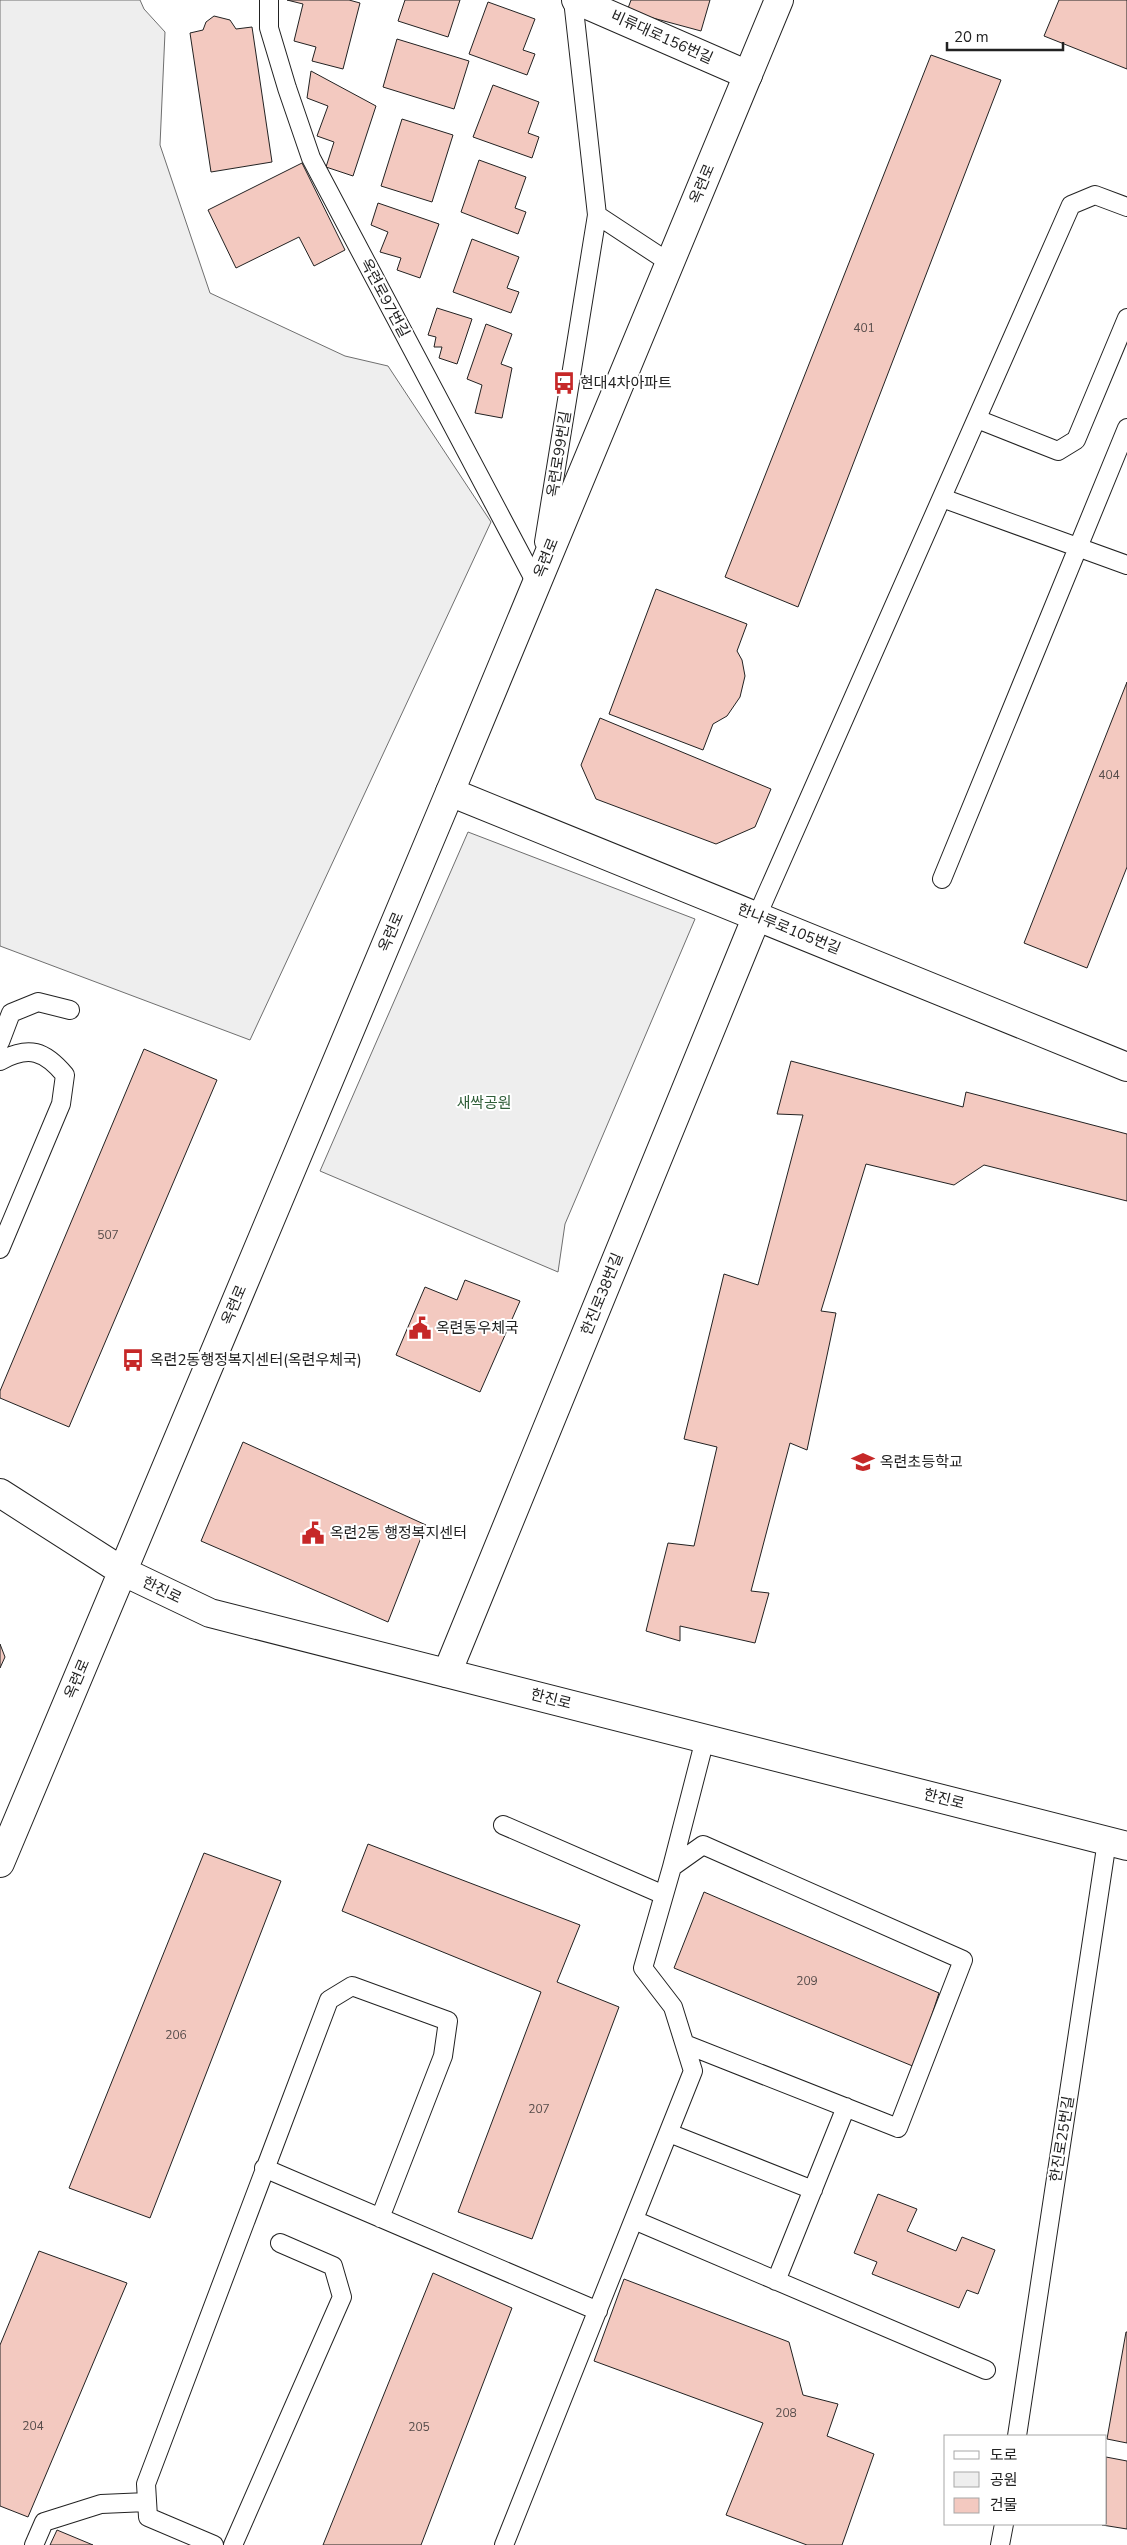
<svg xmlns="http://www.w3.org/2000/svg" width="1127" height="2545" font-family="'Nunito Sans','Noto Sans KR',sans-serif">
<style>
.green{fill:#eee;stroke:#6f6f6f}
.building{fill:#f3c9c0;stroke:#222}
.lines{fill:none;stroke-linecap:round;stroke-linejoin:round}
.service-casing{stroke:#222;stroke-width:20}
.minor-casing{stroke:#222;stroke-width:30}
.tertiary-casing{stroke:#222;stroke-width:30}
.service{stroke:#fff;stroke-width:18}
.minor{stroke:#fff;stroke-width:28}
.tertiary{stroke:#fff;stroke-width:28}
.labels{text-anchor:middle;stroke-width:4;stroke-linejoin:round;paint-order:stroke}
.number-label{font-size:12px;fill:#564c4a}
.street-label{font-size:15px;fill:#222;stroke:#fff}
.poi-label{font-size:15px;fill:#222;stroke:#fff;text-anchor:start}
.park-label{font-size:15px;fill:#2f5e38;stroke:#fff}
</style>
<rect width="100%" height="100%" fill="#fff"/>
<!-- green -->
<path class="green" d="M 0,0 L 140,0 L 144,9 L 165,32 L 160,145 L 210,293 L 345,356 L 388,366 L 491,522 L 250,1040 L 0,946 Z
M 468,832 L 695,919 L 565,1224 L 558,1272 L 320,1171 Z"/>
<!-- building -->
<path class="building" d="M 287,0 L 349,0 L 360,3 L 343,69 L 312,61 L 316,47 L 294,41 L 303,4 Z
M 405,0 L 460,0 L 448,37 L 398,21 Z
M 631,0 L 710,0 L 701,31 L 627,11 Z
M 1059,0 L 1127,0 L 1127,69 L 1044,36 Z
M 488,2 L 535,19 L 523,50 L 535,54 L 527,75 L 469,54 Z
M 214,16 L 230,20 L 236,29 L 252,27 L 272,162 L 211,172 L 190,33 L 203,30 L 206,22 Z
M 397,39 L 469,61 L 454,109 L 383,87 Z
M 931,55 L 1001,80 L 798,607 L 725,577 Z
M 311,71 L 376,106 L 353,176 L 326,167 L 334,142 L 317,136 L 328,106 L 307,98 Z
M 493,85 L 539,102 L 528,133 L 539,137 L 532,158 L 473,137 Z
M 402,119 L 453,135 L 432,202 L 381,186 Z
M 479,160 L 526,177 L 515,208 L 526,212 L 518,234 L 461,212 Z
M 302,163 L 345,250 L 314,266 L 299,237 L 236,268 L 208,210 Z
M 378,203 L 439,224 L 420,278 L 397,270 L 401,258 L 380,252 L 388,232 L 371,225 Z
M 472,239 L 519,257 L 507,288 L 519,292 L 511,313 L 453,292 Z
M 437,308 L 472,319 L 457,364 L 439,358 L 442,347 L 434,347 L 436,337 L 428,335 Z
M 486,324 L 512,334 L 501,364 L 512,368 L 502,418 L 475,413 L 482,385 L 467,379 Z
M 656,589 L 747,624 L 737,651 L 742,660 L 745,676 L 740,697 L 727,716 L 713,724 L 703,750 L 609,714 Z
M 1127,682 L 1127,867 L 1087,968 L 1024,943 Z
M 600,718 L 771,789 L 755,827 L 716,844 L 596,799 L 581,765 Z
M 144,1049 L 217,1080 L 69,1427 L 0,1398 L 0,1391 Z
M 791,1061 L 963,1107 L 966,1092 L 1127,1134 L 1127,1201 L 984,1165 L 954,1185 L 866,1164 L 821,1311 L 836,1313 L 807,1450 L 790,1443 L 751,1591 L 769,1593 L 755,1643 L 680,1626 L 680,1641 L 646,1631 L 668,1543 L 694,1546 L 717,1447 L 684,1439 L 724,1274 L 758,1285 L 803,1115 L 777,1114 Z
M 465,1280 L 520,1301 L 480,1392 L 396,1355 L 425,1287 L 457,1300 Z
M 243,1442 L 426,1525 L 388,1622 L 201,1541 Z
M 0,1644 L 5,1657 L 0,1668 Z
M 368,1844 L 580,1925 L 557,1982 L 619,2007 L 532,2239 L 458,2212 L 541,1992 L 342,1911 Z
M 204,1853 L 281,1881 L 150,2218 L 69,2188 Z
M 704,1892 L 939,1993 L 915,2067 L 674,1968 Z
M 878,2194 L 917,2209 L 907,2231 L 956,2251 L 962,2237 L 995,2250 L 978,2294 L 967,2290 L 959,2308 L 872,2274 L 877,2262 L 854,2253 Z
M 39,2251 L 127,2283 L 28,2517 L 0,2506 L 0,2345 Z
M 433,2273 L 512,2308 L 421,2545 L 323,2545 Z
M 624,2279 L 789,2342 L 803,2395 L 838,2404 L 827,2436 L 874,2454 L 842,2545 L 807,2545 L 726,2515 L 763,2423 L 594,2361 Z
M 1126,2332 L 1127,2332 L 1127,2443 L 1107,2439 Z
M 1106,2457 L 1127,2461 L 1127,2529 L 1102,2525 L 1106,2524 Z
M 57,2530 L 93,2545 L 50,2545 Z"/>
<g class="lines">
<defs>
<path id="service" d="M 269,0 L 269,28 L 287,88 L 311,158 L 536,583
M 573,0 L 597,215 L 670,263
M 977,419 L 1058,451 L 1076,440 L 1127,318
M 942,498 L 1127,565
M 544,542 L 597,215
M 942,879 L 1127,428
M 757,916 L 1071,205 L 1095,195 L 1127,207
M 0,1042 L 11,1013 L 38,1002 L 70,1010
M 0,1061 C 29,1045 45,1051 65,1075 L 61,1104 L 0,1249
M 503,1825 L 664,1895
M 672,1867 L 705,1739
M 669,2133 L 813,2190
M 264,2168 L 598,2311
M 634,2220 L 986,2370
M 776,2281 L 846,2107
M 1017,2436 L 1107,1841
M 34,2545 L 44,2522 L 101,2504 L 147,2502
M 214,2545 L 148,2517 L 146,2484 L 329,2000 L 352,1986 L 448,2021 L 443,2056 L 380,2218
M 233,2545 L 342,2297 L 333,2266 L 280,2243
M 504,2545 L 693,2071 L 673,2007 L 643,1968 L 672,1867 L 703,1845 L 963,1960 L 898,2128 L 685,2044
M 1000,2545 L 1004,2524"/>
<path id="minor" d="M 576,0 L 748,75
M 450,792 L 1127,1067
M 447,1673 L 757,916"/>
<path id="tertiary" d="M 0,1493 L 122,1571 L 210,1613 L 1127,1846
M 0,1863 L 450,792 L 779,0"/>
</defs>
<!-- service casing -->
<use href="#service" class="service-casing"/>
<!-- minor casing -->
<use href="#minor" class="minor-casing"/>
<!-- tertiary casing -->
<use href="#tertiary" class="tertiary-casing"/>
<!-- service -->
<use href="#service" class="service"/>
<!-- minor -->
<use href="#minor" class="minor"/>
<!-- tertiary -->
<use href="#tertiary" class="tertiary"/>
</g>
<!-- icons -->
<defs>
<symbol id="bus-bare" viewBox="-9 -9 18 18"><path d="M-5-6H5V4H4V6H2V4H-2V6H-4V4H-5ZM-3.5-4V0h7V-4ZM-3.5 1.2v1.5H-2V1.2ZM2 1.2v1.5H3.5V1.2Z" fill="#c62828" stroke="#fff" stroke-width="2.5" paint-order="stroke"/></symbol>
<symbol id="civic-bare" viewBox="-9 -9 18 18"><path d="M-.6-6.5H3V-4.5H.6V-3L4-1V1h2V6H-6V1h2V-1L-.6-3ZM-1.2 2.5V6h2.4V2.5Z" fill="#c62828" stroke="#fff" stroke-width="2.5" paint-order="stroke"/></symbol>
<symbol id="school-bare" viewBox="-9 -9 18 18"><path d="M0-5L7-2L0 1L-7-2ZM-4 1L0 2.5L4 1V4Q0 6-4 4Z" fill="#c62828" stroke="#fff" stroke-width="2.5" paint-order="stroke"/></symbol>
</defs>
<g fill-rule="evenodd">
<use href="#bus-bare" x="548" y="367" width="32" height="32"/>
<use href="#civic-bare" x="404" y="1312" width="32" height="32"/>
<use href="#bus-bare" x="117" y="1344" width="32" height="32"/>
<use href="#school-bare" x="847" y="1446" width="32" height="32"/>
<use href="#civic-bare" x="297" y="1517" width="32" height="32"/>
</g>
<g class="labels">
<!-- number labels -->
<g class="number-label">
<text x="864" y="332">401</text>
<text x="1109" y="779">404</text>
<text x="108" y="1239">507</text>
<text x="807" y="1985">209</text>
<text x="176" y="2039">206</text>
<text x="539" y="2113">207</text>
<text x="786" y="2417">208</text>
<text x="33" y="2430">204</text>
<text x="419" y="2431">205</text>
</g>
<!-- street labels -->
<g class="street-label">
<text transform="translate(662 37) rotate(24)" y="5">비류대로156번길</text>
<text transform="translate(702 184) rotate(-67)" y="5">옥련로</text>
<text transform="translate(385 298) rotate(62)" y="5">옥련로97번길</text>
<text transform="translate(559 454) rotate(-81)" y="5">옥련로99번길</text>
<text transform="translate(546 558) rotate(-68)" y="5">옥련로</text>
<text transform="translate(789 929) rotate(22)" y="5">한나루로105번길</text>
<text transform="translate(391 932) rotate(-67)" y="5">옥련로</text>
<text transform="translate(602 1294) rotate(-68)" y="5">한진로38번길</text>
<text transform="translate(234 1305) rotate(-67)" y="5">옥련로</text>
<text transform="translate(162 1590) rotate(26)" y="5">한진로</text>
<text transform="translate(77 1679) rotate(-67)" y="5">옥련로</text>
<text transform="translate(551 1699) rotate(14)" y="5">한진로</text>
<text transform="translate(944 1799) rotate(14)" y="5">한진로</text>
<text transform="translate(1062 2139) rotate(-81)" y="5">한진로25번길</text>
</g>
<!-- poi labels -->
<g class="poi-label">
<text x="580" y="388">현대4차아파트</text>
<text x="436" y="1333">옥련동우체국</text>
<text x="150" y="1365">옥련2동행정복지센터(옥련우체국)</text>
<text x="880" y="1467">옥련초등학교</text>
<text x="330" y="1538">옥련2동 행정복지센터</text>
</g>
<!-- park labels -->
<g class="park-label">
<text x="484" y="1108">새싹공원</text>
</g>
</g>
<!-- legend -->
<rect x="944" y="2435" width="162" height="90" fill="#ffffff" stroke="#a7a7a7"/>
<rect x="954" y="2451" width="25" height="8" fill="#ffffff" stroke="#a7a7a7"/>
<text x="990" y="2460" font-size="15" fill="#222222">도로</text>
<rect x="954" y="2472" width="25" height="15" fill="#eeeeee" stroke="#a7a7a7"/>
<text x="990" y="2485" font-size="15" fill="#222222">공원</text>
<rect x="954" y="2498" width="25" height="15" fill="#f3c9c0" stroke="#a7a7a7"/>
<text x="990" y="2510" font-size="15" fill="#222222">건물</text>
<!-- scale -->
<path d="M947 42v8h116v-8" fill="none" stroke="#222222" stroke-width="2.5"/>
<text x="954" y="42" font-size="15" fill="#222222" stroke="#ffffff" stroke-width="4" paint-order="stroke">20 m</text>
</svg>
